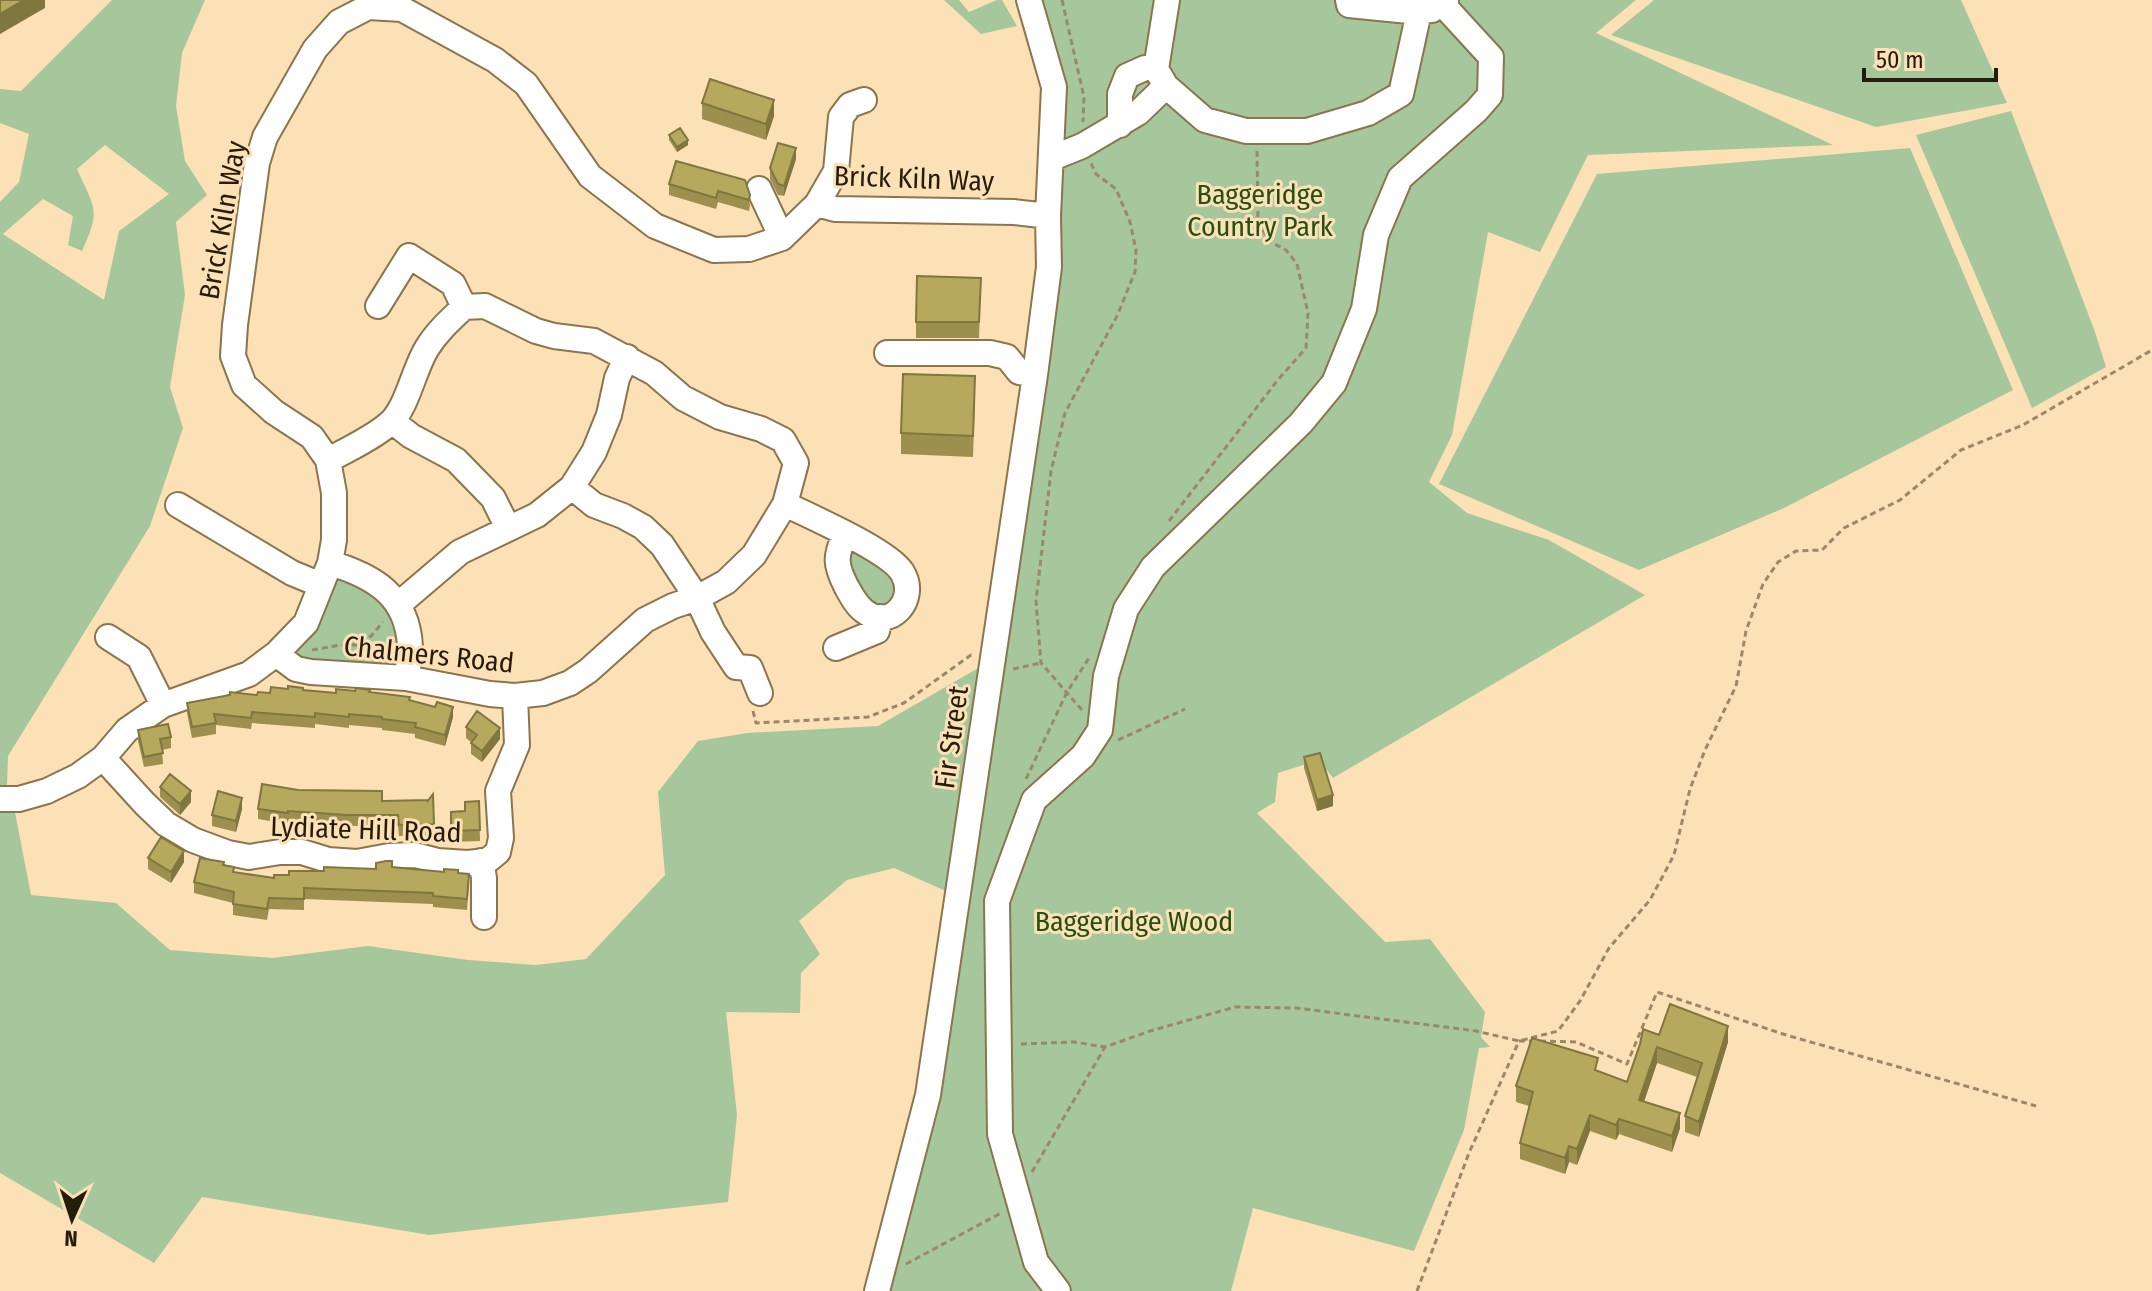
<svg xmlns="http://www.w3.org/2000/svg" width="2152" height="1291" font-family="'Fira Sans Condensed',sans-serif">
<style>
.green{fill:#a5c79b;fill-rule:evenodd}
.lines{fill:none;stroke-linecap:round;stroke-linejoin:round}
.minor-casing{stroke:#8c744d;stroke-width:28}
.path{stroke:#9b886a;stroke-width:3;stroke-dasharray:6 4;stroke-linecap:butt}
.minor{stroke:#fff;stroke-width:24}
.wall{fill:#9d904f}
.shaded-wall{fill:#7f7640}
.building{fill:#b6a85c;stroke:#7f7640;stroke-width:2}
.labels{text-anchor:middle;stroke-width:6;stroke-linejoin:round;paint-order:stroke}
.street-label{font-size:28px;fill:#261c0c;stroke:#fce1b7}
.park-label{font-size:28px;fill:#235013;stroke:#fce1b7}
</style>
<rect width="100%" height="100%" fill="#fce1b7"/>
<!-- green -->
<path class="green" d="M 112,0 L 205,0 L 182,53 L 176,106 L 185,161 L 207,195 L 176,222 L 185,295 L 170,387 L 183,428 L 150,526 L 8,756 L 7,785 L 14,807 L 31,895 L 116,903 L 170,950 L 272,958 L 368,946 L 468,960 L 536,965 L 586,959 L 665,875 L 658,792 L 698,741 L 747,733 L 878,726 L 980,667 L 948,892 L 894,868 L 847,880 L 799,921 L 820,954 L 801,973 L 800,1013 L 726,1012 L 737,1115 L 728,1202 L 429,1235 L 202,1197 L 154,1263 L 0,1173 L 0,202 L 19,182 L 29,134 L 0,123 L 0,89 L 21,91 ZM 105,145 L 169,194 L 119,231 L 104,300 L 3,234 L 43,199 L 73,216 L 68,245 L 82,251 C 101,209 95,209 77,169 Z
M 944,0 L 959,0 L 969,12 L 997,0 L 1002,0 L 1017,26 L 981,34 Z
M 1020,0 L 1636,0 L 1596,33 L 1833,145 L 1588,155 L 1540,252 L 1488,232 L 1452,435 L 1429,482 L 1467,513 L 1549,540 L 1645,595 L 1333,778 L 1319,760 L 1278,773 L 1275,802 L 1257,813 L 1385,942 L 1430,939 L 1485,1012 L 1481,1037 L 1490,1047 L 1479,1048 L 1464,1130 L 1414,1251 L 1253,1208 L 1231,1291 L 880,1291 L 937,1096 L 1059,119 Z
M 1654,0 L 1961,0 L 2007,103 L 1876,127 L 1611,35 Z
M 2011,111 L 2095,332 L 2106,367 L 2032,408 L 1916,135 Z
M 1910,148 L 2013,390 L 1782,509 L 1639,570 L 1439,484 L 1597,174 Z
M 854,549 L 881,561 L 896,582 C 894,598 894,605 877,609 L 861,598 L 845,552 Z
M 338,577 C 346,579 357,580 363,584 C 384,598 412,641 395,666 L 344,665 L 297,658 L 295,649 L 331,583 Z"/>
<g class="lines">
<defs>
<path id="minor" d="M 1167,0 L 1156,69 L 1166,86 L 1205,120 L 1246,131 L 1307,131 L 1368,113 L 1401,94 L 1419,12
M 1348,0 L 1349,5 L 1419,12 L 1432,10
M 1120,125 L 1120,94 L 1127,76 L 1145,68
M 1052,158 L 1082,146 L 1138,113 L 1166,86
M 759,189 L 782,238
M 817,204 L 835,209 L 1014,212 L 1048,216
M 378,306 L 409,256 L 453,284 L 464,307
M 887,353 L 990,353 L 1007,357 L 1019,372 L 1035,375
M 392,421 L 411,436 L 456,460 L 493,498 L 508,528
M 572,487 L 594,505 L 623,516 L 643,527 L 662,545 L 697,598 L 713,632 L 736,667 L 750,668 L 760,693
M 785,504 C 811,517 888,550 902,572 C 919,599 890,632 864,611 C 856,605 851,595 846,586 C 835,564 835,557 845,534
M 178,505 L 292,573 L 321,585
M 330,563 C 374,576 408,596 410,647 C 411,657 408,668 406,678
M 399,604 L 460,552 L 537,515 L 572,487 L 594,452 L 609,415 L 617,378 L 627,357
M 108,637 L 139,657 L 163,705
M 836,648 L 877,631 L 880,617
M 276,654 L 296,669 L 311,672 L 406,678 L 490,694 L 515,696 L 543,693 L 570,683 L 588,671 L 645,620 L 673,606 L 697,598 L 726,582 L 754,555 L 785,504 L 796,463 L 783,440 L 761,429 L 720,417 L 683,398 L 654,373 L 594,341 L 554,336 L 536,331 L 485,306 L 464,307 C 450,320 437,332 427,348 C 414,369 408,404 392,421 C 378,435 346,451 328,460
M 103,758 L 145,804 L 166,824 L 193,840 L 228,853 L 249,857 L 280,852 L 302,852 L 328,860 L 357,862 L 389,856 L 415,855 L 438,861 L 467,863 L 487,861 L 498,852 L 501,838 L 498,791 L 517,745 L 515,696
M 0,799 L 19,799 L 47,791 L 78,776 L 103,758 L 127,730 L 163,705 L 249,674 L 276,654 L 306,623 L 330,563 L 334,540 L 334,493 L 328,460 L 312,437 L 274,412 L 244,385 L 233,356 L 235,325 L 257,163 L 265,137 L 315,49 L 339,22 L 368,7 L 402,9 L 495,60 L 526,84 L 590,176 L 655,226 L 714,250 L 749,249 L 782,238 L 817,204 L 836,171 L 841,117 L 850,105 L 864,100
M 481,861 L 484,878 L 484,917
M 877,1291 L 928,1095 L 1035,375 L 1049,267 L 1048,216 L 1054,87 L 1029,0
M 1058,1291 L 1036,1262 L 1000,1134 L 997,901 L 1034,800 L 1083,756 L 1100,730 L 1106,676 L 1126,609 L 1153,567 L 1301,423 L 1334,383 L 1364,309 L 1376,235 L 1400,178 L 1476,111 L 1490,95 L 1491,57 L 1446,8 L 1446,0"/>
</defs>
<!-- minor casing -->
<use href="#minor" class="minor-casing"/>
<!-- path -->
<path class="path" d="M 1062,0 L 1084,97 L 1083,122
M 1169,521 L 1277,381 L 1306,348 L 1308,313 L 1297,264 L 1286,250 L 1269,241 L 1258,221 L 1257,150
M 312,650 L 340,645 L 358,645 L 371,636 L 383,622
M 1013,669 L 1041,663
M 1082,710 L 1041,663 L 1036,601 L 1051,471 L 1065,413 L 1117,316 L 1135,272 L 1136,250 L 1130,222 L 1116,189 L 1096,174 L 1091,163
M 753,711 L 756,723 L 868,717 L 904,703 L 971,655 L 973,655
M 1118,740 L 1185,709
M 1026,779 L 1067,692 L 1089,658
M 1540,1041 L 1576,1042 L 1627,1064 L 1657,992 L 1786,1035 L 2036,1106
M 1021,1044 L 1074,1042 L 1105,1047 L 1150,1031 L 1235,1007 L 1296,1008 L 1476,1031 L 1519,1041 L 1558,1031 L 1580,1001 L 1609,948 L 1650,900 L 1674,855 L 1690,789 L 1705,750 L 1736,686 L 1746,631 L 1763,584 L 1778,562 L 1796,551 L 1822,550 L 1844,528 L 1900,500 L 1961,450 L 2023,425 L 2152,350
M 1032,1172 L 1105,1047
M 906,1264 L 1001,1213
M 1417,1291 L 1469,1153 L 1519,1041 L 1532,1041"/>
<!-- minor -->
<use href="#minor" class="minor"/>
</g>
<!-- wall -->
<path class="wall" d="M 702,103 L 774,116 L 766,140 L 702,119 Z
M 669,135 L 688,145 L 677,152 L 669,140 Z
M 796,159 L 784,196 L 778,195 L 770,179 L 770,168 Z
M 745,180 L 750,205 L 749,211 L 718,202 L 716,209 L 669,195 L 669,184 Z
M 981,278 L 979,338 L 916,338 L 916,322 Z
M 975,397 L 973,457 L 901,454 L 901,433 Z
M 303,690 L 336,693 L 369,692 L 409,700 L 453,717 L 445,746 L 415,738 L 415,734 L 382,730 L 382,728 L 349,725 L 349,728 L 315,724 L 315,728 L 252,723 L 251,729 L 216,725 L 216,734 L 192,738 L 187,713 L 187,703 Z
M 466,727 L 500,739 L 482,762 L 471,754 L 471,742 L 466,738 Z
M 138,730 L 171,737 L 171,748 L 162,750 L 163,764 L 144,767 L 138,741 Z
M 1304,757 L 1333,806 L 1317,811 L 1304,768 Z
M 160,787 L 191,802 L 180,815 L 160,797 Z
M 298,790 L 382,801 L 428,801 L 433,794 L 434,835 L 399,836 L 398,826 L 347,826 L 288,822 L 288,824 L 258,819 L 258,809 Z
M 479,801 L 480,841 L 451,842 L 451,812 L 465,811 Z
M 242,809 L 236,832 L 212,826 L 212,815 Z
M 148,858 L 184,862 L 171,883 L 148,869 Z
M 224,865 L 234,872 L 274,878 L 324,871 L 376,869 L 392,867 L 458,873 L 469,885 L 467,910 L 433,907 L 433,904 L 304,899 L 304,910 L 269,909 L 267,920 L 233,915 L 233,903 L 194,893 L 194,882 Z
M 1659,1035 L 1728,1042 L 1699,1137 L 1685,1132 L 1685,1116 L 1697,1077 L 1657,1063 L 1644,1102 L 1680,1128 L 1672,1152 L 1619,1134 L 1616,1140 L 1590,1131 L 1577,1165 L 1569,1162 L 1565,1174 L 1520,1159 L 1520,1143 L 1529,1106 L 1516,1102 L 1516,1086 L 1598,1071 L 1627,1082 L 1640,1044 Z"/>
<!-- shaded-wall -->
<path class="shaded-wall" d="M 24,0 L 45,0 L 45,8 L 0,34 L 0,14 Z
M 774,100 L 774,116 L 766,140 L 766,124 Z
M 688,140 L 688,145 L 677,152 L 677,147 Z
M 796,148 L 796,159 L 784,196 L 784,186 Z
M 453,707 L 453,717 L 445,746 L 445,735 Z
M 500,728 L 500,739 L 482,762 L 482,751 Z
M 191,791 L 191,802 L 180,815 L 180,804 Z
M 1333,795 L 1333,806 L 1317,811 L 1317,800 Z
M 242,798 L 242,809 L 236,832 L 236,821 Z
M 184,851 L 184,862 L 171,883 L 171,872 Z
M 1728,1026 L 1728,1042 L 1699,1137 L 1699,1122 Z
M 1657,1047 L 1657,1063 L 1639,1116 L 1639,1100 Z
M 1680,1113 L 1680,1128 L 1672,1152 L 1672,1136 Z
M 1590,1115 L 1590,1131 L 1577,1165 L 1577,1149 Z
M 1619,1119 L 1619,1134 L 1616,1140 L 1616,1125 Z
M 1569,1146 L 1569,1162 L 1565,1174 L 1565,1158 Z"/>
<!-- building -->
<path class="building" d="M 0,0 L 24,0 L 0,14 Z
M 710,79 L 774,100 L 766,124 L 702,103 Z
M 680,128 L 688,140 L 677,147 L 669,135 Z
M 778,143 L 796,148 L 784,186 L 778,184 L 770,168 Z
M 676,161 L 745,180 L 750,195 L 749,200 L 718,191 L 716,198 L 669,184 Z
M 917,276 L 981,278 L 979,322 L 916,322 Z
M 903,374 L 975,376 L 973,436 L 901,433 Z
M 288,686 L 303,688 L 303,690 L 336,693 L 336,689 L 355,691 L 356,688 L 370,690 L 369,692 L 410,697 L 409,700 L 435,707 L 437,702 L 453,707 L 445,735 L 415,727 L 416,723 L 382,719 L 382,717 L 349,714 L 349,717 L 315,713 L 315,717 L 252,712 L 251,718 L 214,714 L 216,723 L 192,727 L 187,703 L 230,695 L 230,692 L 257,695 L 258,692 L 270,693 L 271,687 L 288,689 Z
M 477,711 L 500,728 L 482,751 L 471,743 L 477,735 L 466,727 Z
M 168,724 L 171,737 L 160,739 L 163,753 L 144,757 L 138,730 Z
M 1320,753 L 1333,795 L 1317,800 L 1304,757 Z
M 170,774 L 191,791 L 180,804 L 160,787 Z
M 262,784 L 298,790 L 382,791 L 382,801 L 428,800 L 427,802 L 433,794 L 434,824 L 399,825 L 398,815 L 347,815 L 288,811 L 288,813 L 258,809 Z
M 218,791 L 242,798 L 236,821 L 212,815 Z
M 479,801 L 480,830 L 451,831 L 451,812 L 465,811 L 465,802 Z
M 161,837 L 184,851 L 171,872 L 148,858 Z
M 200,858 L 224,862 L 223,865 L 234,867 L 233,872 L 274,878 L 274,875 L 289,875 L 289,871 L 324,871 L 324,867 L 376,869 L 376,863 L 386,861 L 392,861 L 392,867 L 444,872 L 444,869 L 458,870 L 458,873 L 469,874 L 467,899 L 433,896 L 433,893 L 304,888 L 304,899 L 269,898 L 267,909 L 233,904 L 234,892 L 194,882 Z
M 1670,1004 L 1728,1026 L 1699,1122 L 1685,1116 L 1702,1063 L 1657,1047 L 1639,1100 L 1680,1113 L 1672,1136 L 1619,1119 L 1616,1125 L 1590,1115 L 1577,1149 L 1569,1146 L 1565,1158 L 1520,1143 L 1533,1092 L 1516,1086 L 1532,1038 L 1598,1058 L 1595,1070 L 1627,1082 L 1640,1044 L 1643,1029 L 1659,1035 Z"/>
<g class="labels">
<!-- street labels -->
<g class="street-label">
<text transform="translate(914 178) rotate(2)" y="10">Brick Kiln Way</text>
<text transform="translate(222 220) rotate(-80)" y="10">Brick Kiln Way</text>
<text transform="translate(429 654) rotate(6)" y="10">Chalmers Road</text>
<text transform="translate(951 737) rotate(-82)" y="10">Fir Street</text>
<text transform="translate(366 829) rotate(2)" y="10">Lydiate Hill Road</text>
</g>
<!-- park labels -->
<g class="park-label">
<text x="1260" y="204">Baggeridge<tspan x="1260" dy="32">Country Park</tspan></text>
<text x="1134" y="931">Baggeridge Wood</text>
</g>
</g>
<!-- north arrow -->
<g transform="translate(72 1219) rotate(183)" stroke="#fce1b7" stroke-width="6" paint-order="stroke">
<path d="M0-6L14 30L0 20L-14 30Z" fill="#261c0c"/>
<text y="-12" font-size="22" font-weight="bold" text-anchor="middle" fill="#261c0c">N</text>
</g>
<!-- scale -->
<path d="M1864 68v12h132v-12" fill="none" stroke="#261c0c" stroke-width="4"/>
<text x="1876" y="68" font-size="24" fill="#261c0c" stroke="#fce1b7" stroke-width="6" paint-order="stroke">50 m</text>
</svg>
